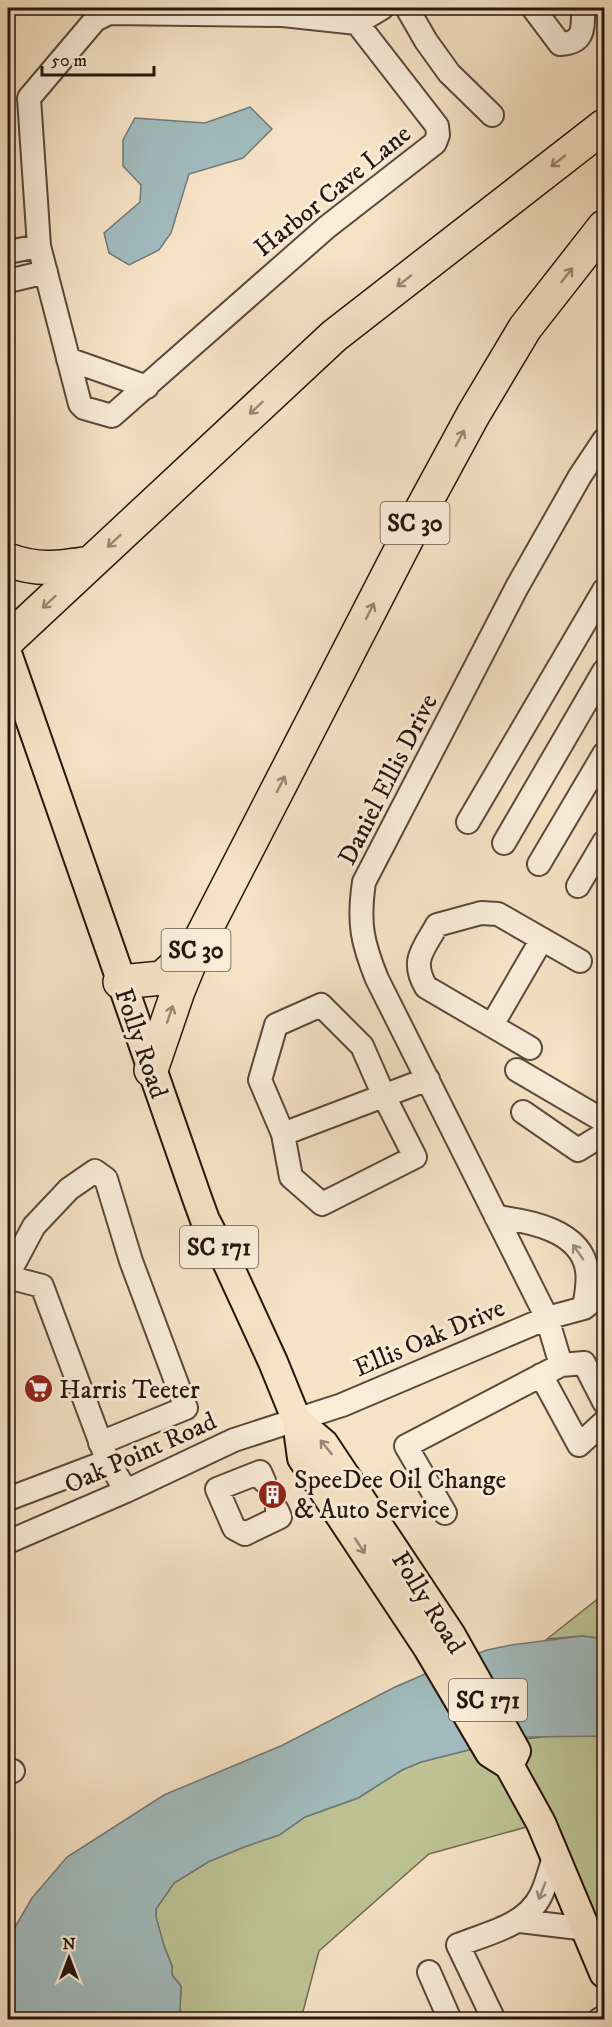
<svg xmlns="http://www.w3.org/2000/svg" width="612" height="2027" font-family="'IM FELL DW Pica',serif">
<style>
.green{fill:#bdc394;stroke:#726c52;stroke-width:1.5}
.water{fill:#a1bbbe;stroke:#707978;stroke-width:1.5}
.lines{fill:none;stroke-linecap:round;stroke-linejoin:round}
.minor-tunnel{stroke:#d7c3aa;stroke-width:22;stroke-dasharray:22 11;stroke-linecap:butt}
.minor-casing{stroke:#5b493c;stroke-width:26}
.major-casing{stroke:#27160f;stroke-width:32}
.highway-casing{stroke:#27160f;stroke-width:36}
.minor{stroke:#f9ecd9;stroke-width:22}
.major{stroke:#f6e2c5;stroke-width:28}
.highway{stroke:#f6e2c5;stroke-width:33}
.oneway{stroke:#998673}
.oneway2{stroke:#9a8c7e}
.labels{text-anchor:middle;stroke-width:6;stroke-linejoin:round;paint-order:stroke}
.shield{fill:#f9ecd9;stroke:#66564c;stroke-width:1.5}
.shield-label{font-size:24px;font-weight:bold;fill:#27160f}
.street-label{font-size:26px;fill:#27160f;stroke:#f9ecd9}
.poi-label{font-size:26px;fill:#27160f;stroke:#f9ecd9;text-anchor:start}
</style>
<rect width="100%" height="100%" fill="#f6e2c5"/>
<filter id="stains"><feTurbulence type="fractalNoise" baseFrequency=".00333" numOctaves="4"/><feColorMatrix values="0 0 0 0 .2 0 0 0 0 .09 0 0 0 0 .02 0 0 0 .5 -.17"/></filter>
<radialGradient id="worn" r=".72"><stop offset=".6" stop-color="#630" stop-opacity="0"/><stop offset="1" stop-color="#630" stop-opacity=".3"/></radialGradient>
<!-- green -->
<path class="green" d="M 604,1594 L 604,1639 L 582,1636 L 547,1639 Z
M 550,1736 L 604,1736 L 604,1930 L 590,1937 L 541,1823 L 429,1854 L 319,1951 L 301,2019 L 185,2019 L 180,2010 L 181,1986 L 172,1975 L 172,1966 L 164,1946 L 156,1917 L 156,1909 L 174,1883 L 208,1862 L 244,1847 L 279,1835 L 305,1817 L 358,1798 L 402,1770 L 421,1762 L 500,1742 Z"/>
<!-- water -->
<path class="water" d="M 250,107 L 272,129 L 243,158 L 189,174 L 171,233 L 159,250 L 129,265 L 109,253 L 104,233 L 140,202 L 141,185 L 123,166 L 123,140 L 135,118 L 205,123 Z
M 582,1636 L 604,1639 L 604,1736 L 528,1737 L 500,1742 L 421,1762 L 402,1770 L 358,1798 L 305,1817 L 279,1835 L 244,1847 L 208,1862 L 174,1883 L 156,1909 L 156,1917 L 164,1946 L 172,1966 L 172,1975 L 181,1986 L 180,2010 L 185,2019 L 8,2020 L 8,1939 L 32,1898 L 67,1857 L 164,1795 L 283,1745 L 395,1687 L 446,1665 L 487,1650 L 511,1645 Z"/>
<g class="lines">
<!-- minor-tunnel -->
<path class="minor-tunnel" d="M 264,1481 L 277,1510"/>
<defs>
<path id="minor" d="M 407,8 L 426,41 L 449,73 L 492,115
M 533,8 L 560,44 C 585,43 583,28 583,8
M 109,13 L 283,15 L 357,23 L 437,126 L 438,135 L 435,143 L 327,227 L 112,416 L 84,408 L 80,404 L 39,246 L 29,98 L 95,20 Z
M 357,23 L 382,8
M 8,252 L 39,246
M 8,281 L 46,272
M 68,359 L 147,387
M 468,822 L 604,590
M 504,843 L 604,671
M 539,864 L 604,754
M 578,886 L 604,842
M 492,1025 L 542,939
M 530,1048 L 426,987 C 410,960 424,949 437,925 L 481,913 L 498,914 L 580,961
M 517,1070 L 604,1121
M 523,1112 L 578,1150 L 604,1134
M 283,1134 L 291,1177 L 322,1204 L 415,1157 L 384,1096 L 362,1046 L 321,1005 L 276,1025 L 260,1080 L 283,1134 L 428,1079
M 496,1217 C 529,1221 581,1230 587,1270 C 589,1283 586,1295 584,1308
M 8,1275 L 34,1226 L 69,1189 L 95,1171 L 106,1179 L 131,1261 L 186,1408 L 100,1443
M 8,1277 L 42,1286 L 106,1457 L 126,1491
M 561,1365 L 584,1363 L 604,1402
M 541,1375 L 579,1445 L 604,1422
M 264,1481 L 260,1472 L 217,1489 L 234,1528 L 245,1534 L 280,1517 L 277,1510
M 8,1499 L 108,1461
M 445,1513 L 406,1446 L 561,1365 L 547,1318 L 377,979 C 362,942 358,923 364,882 L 517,587 L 580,476 L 604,440
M 8,1542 L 126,1491 L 234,1440 L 342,1405 L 547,1318 L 584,1308 L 604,1292
M 8,1773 L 13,1771
M 520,1921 L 587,1929
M 429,1972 L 450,2020
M 494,2020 L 458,1945 C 488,1933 526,1926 541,1895 C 547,1883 550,1868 555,1855
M 599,2020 L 604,2017"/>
<path id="major" d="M 8,656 L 197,1198 L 205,1220 L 228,1264 L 273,1362 L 297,1421 L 302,1458 L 428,1648 L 490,1753 L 509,1765 L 541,1823 L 604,1973
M 297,1421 L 324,1444 L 451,1635 L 516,1751 L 509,1765"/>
<path id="highway" d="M 8,560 C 37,571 59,568 90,563
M 8,640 L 334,336 L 604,126
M 120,982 L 162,978 L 192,951
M 151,1070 L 178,991 L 194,952 L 422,509 L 473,415 L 525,328 L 604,227"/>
</defs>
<!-- minor casing -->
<use href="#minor" class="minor-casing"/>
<!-- major casing -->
<use href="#major" class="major-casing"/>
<!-- highway casing -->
<use href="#highway" class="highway-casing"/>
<!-- minor -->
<use href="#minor" class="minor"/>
<!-- major -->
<use href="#major" class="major"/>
<!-- highway -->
<use href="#highway" class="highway"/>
</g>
<!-- one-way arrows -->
<defs><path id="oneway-shaft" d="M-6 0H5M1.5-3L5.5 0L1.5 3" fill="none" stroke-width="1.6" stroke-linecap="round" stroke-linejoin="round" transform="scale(1.5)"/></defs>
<g class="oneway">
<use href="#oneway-shaft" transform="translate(558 161) rotate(142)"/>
<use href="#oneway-shaft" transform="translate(567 275) rotate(-52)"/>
<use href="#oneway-shaft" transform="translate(404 281) rotate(142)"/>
<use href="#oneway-shaft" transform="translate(256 408) rotate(137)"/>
<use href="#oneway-shaft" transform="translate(460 438) rotate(-62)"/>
<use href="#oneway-shaft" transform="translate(114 541) rotate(137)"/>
<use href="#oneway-shaft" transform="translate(49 602) rotate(137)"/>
<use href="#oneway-shaft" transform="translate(370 611) rotate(-63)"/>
<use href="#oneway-shaft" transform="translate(281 784) rotate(-63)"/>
<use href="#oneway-shaft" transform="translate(170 1014) rotate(-71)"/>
<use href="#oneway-shaft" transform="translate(326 1447) rotate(-129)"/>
<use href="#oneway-shaft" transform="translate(360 1546) rotate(57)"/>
</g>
<g class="oneway2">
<use href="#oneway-shaft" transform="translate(578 1252) rotate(-125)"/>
<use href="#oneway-shaft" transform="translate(542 1891) rotate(112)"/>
</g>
<!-- icons -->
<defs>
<symbol id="supermarket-disc" viewBox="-11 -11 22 22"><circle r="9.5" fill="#8f2418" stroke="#f9ecd9"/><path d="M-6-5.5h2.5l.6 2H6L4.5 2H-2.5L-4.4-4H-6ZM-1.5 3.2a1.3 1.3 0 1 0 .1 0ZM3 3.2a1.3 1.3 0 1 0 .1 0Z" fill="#fff"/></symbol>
<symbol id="building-disc" viewBox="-11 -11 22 22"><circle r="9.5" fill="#8f2418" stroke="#f9ecd9"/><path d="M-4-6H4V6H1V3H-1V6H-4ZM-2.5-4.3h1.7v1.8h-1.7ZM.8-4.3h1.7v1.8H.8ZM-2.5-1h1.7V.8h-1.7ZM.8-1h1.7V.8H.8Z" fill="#fff"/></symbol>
</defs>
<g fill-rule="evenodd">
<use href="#supermarket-disc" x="22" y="1372" width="33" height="33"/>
<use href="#building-disc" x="256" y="1478" width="33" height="33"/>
</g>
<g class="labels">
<!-- shield labels -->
<g class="shield">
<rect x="380.5" y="502" width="69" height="42" rx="4.5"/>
<rect x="161.5" y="929" width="69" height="42" rx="4.5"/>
<rect x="180" y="1226" width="78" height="42" rx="4.5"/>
<rect x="449" y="1679" width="78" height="42" rx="4.5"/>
</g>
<g class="shield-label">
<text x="415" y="531">SC 30</text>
<text x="196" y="958">SC 30</text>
<text x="219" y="1255">SC 171</text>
<text x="488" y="1708">SC 171</text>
</g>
<!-- street labels -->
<g class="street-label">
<text transform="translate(332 190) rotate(-39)" y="9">Harbor Cave Lane</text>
<text transform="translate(387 779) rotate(-63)" y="9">Daniel Ellis Drive</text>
<text transform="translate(142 1043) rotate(71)" y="9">Folly Road</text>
<text transform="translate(429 1337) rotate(-23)" y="9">Ellis Oak Drive</text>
<text transform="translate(140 1452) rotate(-24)" y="9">Oak Point Road</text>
<text transform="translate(429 1602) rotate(58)" y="9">Folly Road</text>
</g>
<!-- poi labels -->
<g class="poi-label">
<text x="59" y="1398">Harris Teeter</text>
<text x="294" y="1488">SpeeDee Oil Change<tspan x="294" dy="30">&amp; Auto Service</tspan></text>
</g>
</g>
<!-- margin -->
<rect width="612" height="2027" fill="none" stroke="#f6e2c5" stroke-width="30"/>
<rect x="9" y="9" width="594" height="2009" fill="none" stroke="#27160f" stroke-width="3"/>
<rect x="15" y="15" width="582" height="1997" fill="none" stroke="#27160f" stroke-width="1.5"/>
<!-- north arrow -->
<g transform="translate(69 1958)" stroke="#f9ecd9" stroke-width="4.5" paint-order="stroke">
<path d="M0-4.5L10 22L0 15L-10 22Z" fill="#27160f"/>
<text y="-9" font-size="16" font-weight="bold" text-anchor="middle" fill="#27160f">N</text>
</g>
<!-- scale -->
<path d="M42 66v9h112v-9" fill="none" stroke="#27160f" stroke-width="3"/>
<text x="51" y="66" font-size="18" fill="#27160f" stroke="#f9ecd9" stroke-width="4.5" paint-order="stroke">50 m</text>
<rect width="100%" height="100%" filter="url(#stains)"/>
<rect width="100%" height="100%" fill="url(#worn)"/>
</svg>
